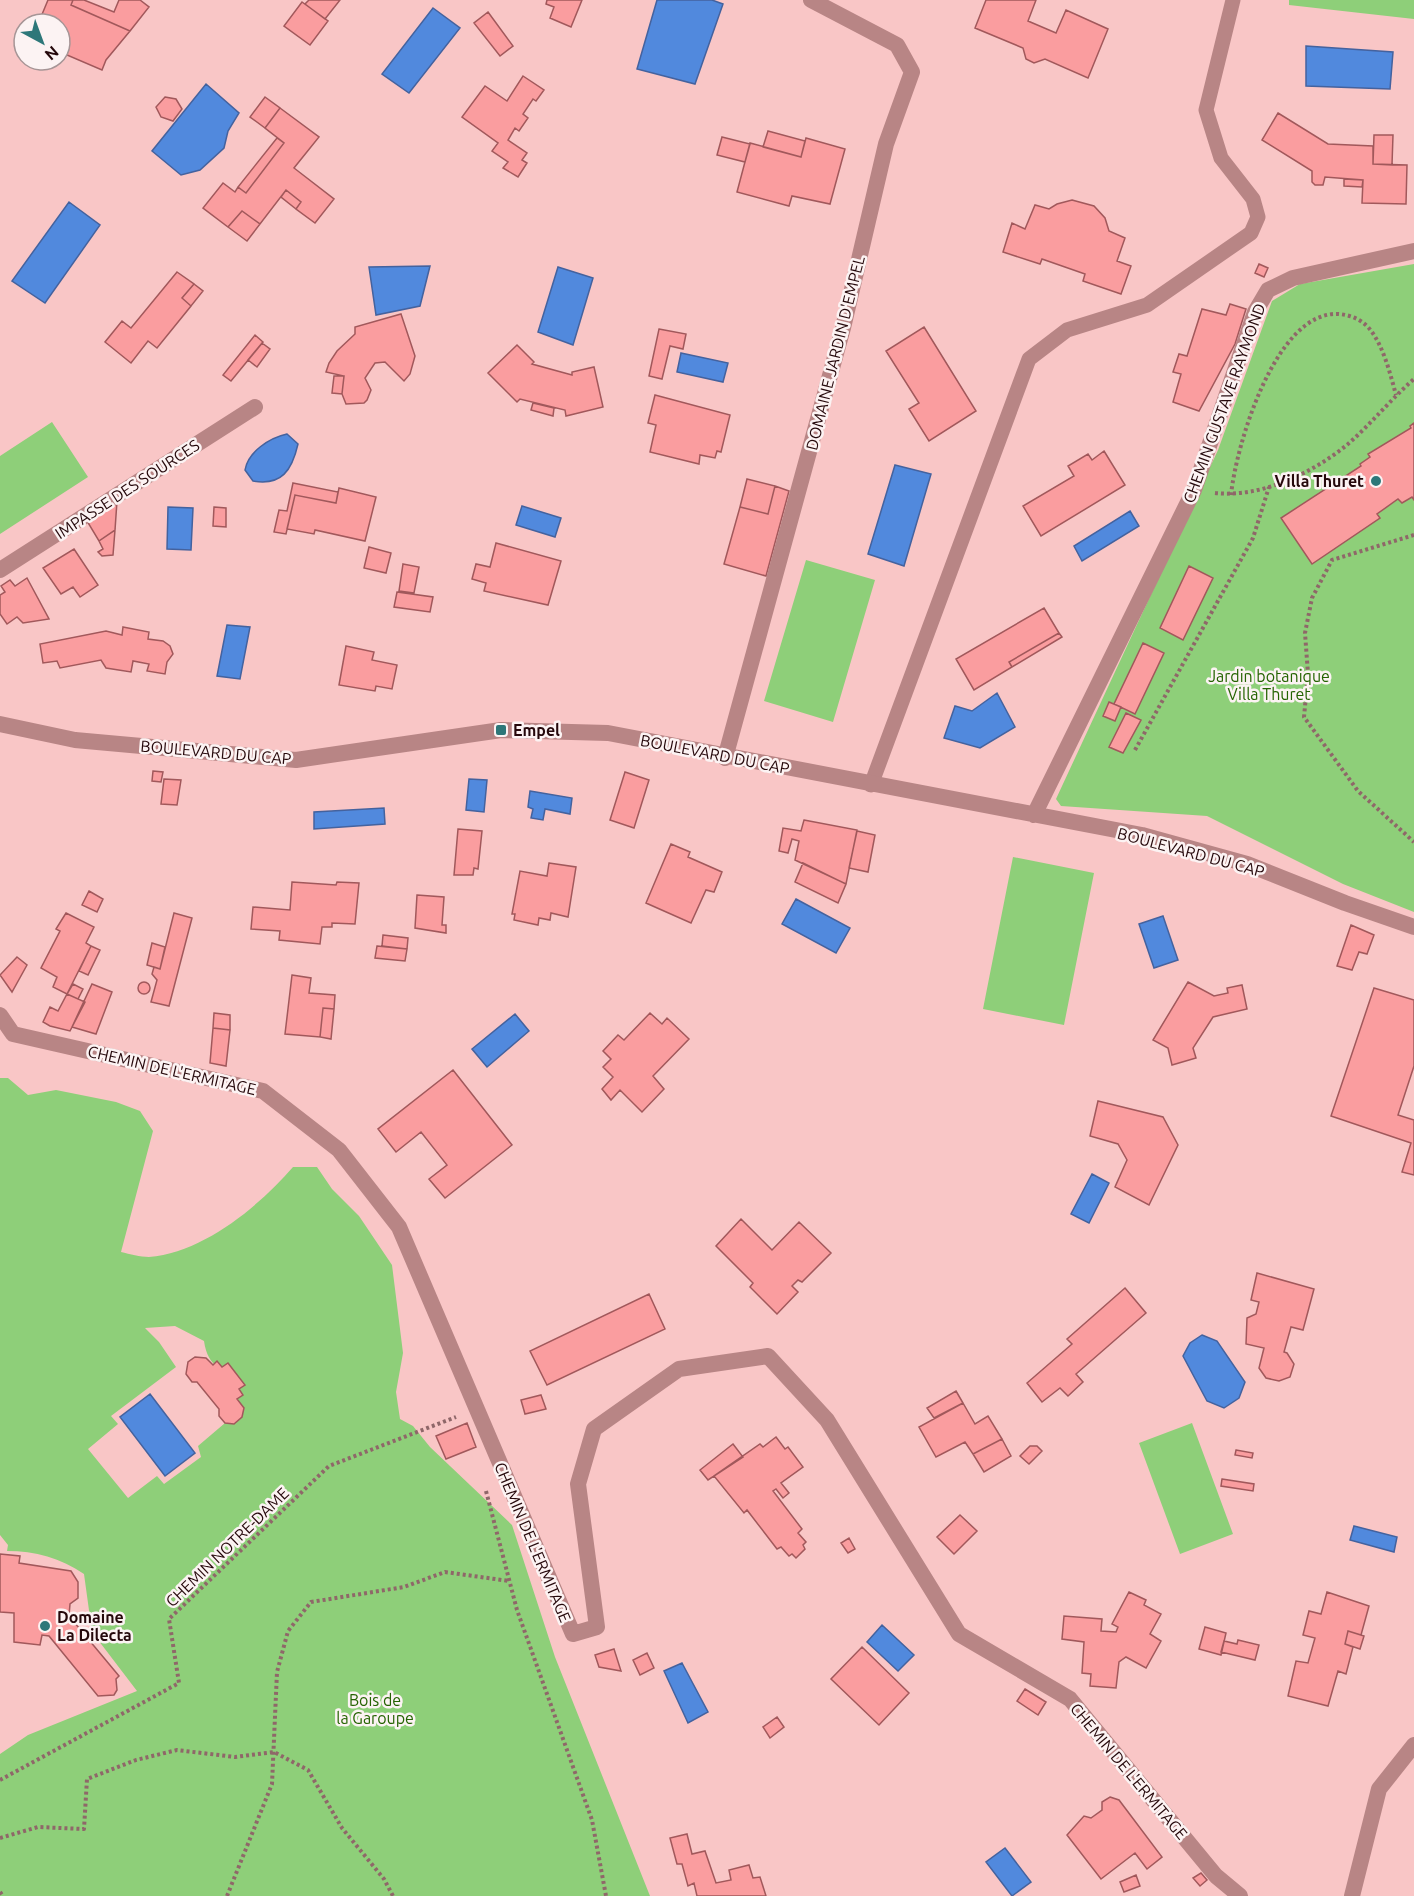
<svg xmlns="http://www.w3.org/2000/svg" width="1414" height="1896" font-family="Ubuntu,sans-serif">
<style>
.green{fill:#8ecf79;fill-rule:evenodd}
.water{fill:#5189dd;stroke:#44629e;stroke-width:1.5}
.building{fill:#fa9d9f;stroke:#a1585b;stroke-width:1.5}
.lines{fill:none;stroke-linecap:round;stroke-linejoin:round}
.path{stroke:#8f6769;stroke-width:4;stroke-dasharray:3 3;stroke-linecap:butt}
.service{stroke:#b88585;stroke-width:15}
.minor{stroke:#b88585;stroke-width:16}
.poi-dot{fill:#2d7779;stroke:#fcf3f3;stroke-width:2}
.labels{text-anchor:middle;stroke-width:5;stroke-linejoin:round;paint-order:stroke}
.street-label{font-size:16px;fill:#25080b;stroke:#fcf3f3}
.poi-label{font-size:16px;font-weight:bold;fill:#25080b;stroke:#fcf3f3;text-anchor:start}
.park-label{font-size:16px;fill:#246301;stroke:#fcf3f3}
</style>
<rect width="100%" height="100%" fill="#f9c6c6"/>
<!-- green -->
<path class="green" d="M 1289,0 L 1414,0 L 1414,19 L 1289,5 Z
M 1414,264 L 1414,912 L 1343,884 L 1207,816 L 1061,806 L 1056,799 L 1218,450 L 1272,301 L 1300,284 Z
M 52,422 L 88,477 L 0,534 L 0,456 Z
M 806,560 L 875,580 L 833,722 L 764,701 Z
M 1013,857 L 1094,873 L 1064,1025 L 983,1009 Z
M 0,1078 L 8,1078 L 28,1095 L 56,1090 L 116,1102 L 140,1111 L 153,1131 L 121,1252 C 130,1254 140,1257 149,1257 C 204,1252 258,1207 293,1167 L 317,1167 L 332,1189 L 359,1216 L 392,1265 L 403,1353 L 396,1392 L 400,1419 L 413,1426 L 430,1447 L 512,1525 L 555,1657 L 650,1896 L 0,1896 L 0,1754 L 28,1735 L 137,1691 L 92,1632 L 84,1574 C 61,1558 35,1551 7,1551 L 8,1545 L 0,1535 ZM 175,1326 L 204,1341 C 208,1369 223,1368 244,1385 L 239,1389 L 243,1395 L 237,1399 L 244,1408 L 242,1417 L 234,1424 L 225,1423 L 198,1446 L 201,1457 L 164,1484 L 157,1476 L 128,1498 L 88,1449 L 118,1424 L 111,1416 L 176,1367 L 159,1342 L 145,1328 Z
M 1192,1423 L 1233,1534 L 1180,1554 L 1139,1443 Z"/>
<!-- water -->
<path class="water" d="M 657,0 L 712,0 L 723,4 L 695,84 L 637,69 Z
M 433,8 L 460,28 L 409,93 L 382,74 Z
M 1306,46 L 1393,52 L 1390,89 L 1306,86 Z
M 206,84 L 239,113 L 228,131 L 224,148 L 200,170 L 181,175 L 152,151 Z
M 69,202 L 100,225 L 45,303 L 12,281 Z
M 430,266 L 420,306 L 376,315 L 369,267 Z
M 558,267 L 593,278 L 573,345 L 538,332 Z
M 681,353 L 728,363 L 723,382 L 677,372 Z
M 287,434 L 298,444 C 292,470 282,486 253,481 L 245,470 C 248,452 269,438 287,434 Z
M 895,465 L 931,474 L 904,566 L 868,554 Z
M 522,506 L 561,518 L 555,537 L 516,525 Z
M 168,507 L 193,508 L 191,550 L 167,549 Z
M 1130,511 L 1139,526 L 1082,561 L 1074,546 Z
M 227,625 L 250,627 L 240,679 L 217,676 Z
M 997,693 L 1015,727 L 980,748 L 944,738 L 955,706 L 972,711 Z
M 469,779 L 487,780 L 484,812 L 466,810 Z
M 530,791 L 572,798 L 570,814 L 545,809 L 543,820 L 531,818 L 533,809 L 528,807 Z
M 384,808 L 385,824 L 314,829 L 314,812 Z
M 796,899 L 850,928 L 836,953 L 782,924 Z
M 1163,916 L 1178,960 L 1154,968 L 1139,924 Z
M 515,1014 L 529,1031 L 487,1067 L 472,1049 Z
M 1092,1174 L 1109,1183 L 1089,1223 L 1071,1214 Z
M 1202,1335 L 1217,1341 L 1245,1382 L 1239,1398 L 1224,1408 L 1207,1401 L 1183,1356 L 1190,1343 Z
M 150,1394 L 195,1453 L 165,1476 L 120,1417 Z
M 1354,1526 L 1397,1537 L 1394,1552 L 1350,1540 Z
M 882,1625 L 914,1655 L 898,1671 L 867,1642 Z
M 682,1663 L 708,1712 L 688,1723 L 664,1671 Z
M 1005,1848 L 1031,1882 L 1012,1896 L 986,1862 Z"/>
<!-- building -->
<path class="building" d="M 48,0 L 73,0 L 71,5 L 130,31 L 106,60 L 102,70 L 60,52 L 60,24 L 38,24 Z
M 73,0 L 84,0 L 114,12 L 119,0 L 140,0 L 149,7 L 130,31 L 71,5 Z
M 309,0 L 340,0 L 325,19 L 305,4 Z
M 547,0 L 582,0 L 571,27 L 550,18 L 554,7 L 546,4 Z
M 986,0 L 1036,0 L 1028,21 L 1056,33 L 1066,10 L 1108,29 L 1088,78 L 1045,59 L 1034,63 L 1026,59 L 1023,48 L 975,28 Z
M 302,2 L 328,21 L 310,45 L 284,26 Z
M 488,12 L 513,46 L 500,56 L 474,23 Z
M 523,76 L 544,90 L 536,101 L 533,99 L 523,114 L 528,118 L 519,131 L 515,128 L 508,140 L 527,153 L 522,160 L 527,163 L 518,177 L 503,168 L 508,162 L 492,151 L 498,143 L 462,117 L 485,86 L 507,101 Z
M 165,97 L 176,99 L 182,109 L 173,121 L 161,117 L 156,107 Z
M 265,97 L 280,108 L 265,128 L 250,117 Z
M 280,108 L 319,137 L 294,168 L 334,199 L 315,223 L 296,209 L 301,202 L 286,190 L 260,224 L 242,211 L 228,227 L 203,208 L 223,183 L 235,192 L 238,187 L 246,193 L 284,143 L 265,128 Z
M 1278,113 L 1328,144 L 1373,146 L 1373,164 L 1407,165 L 1406,204 L 1362,203 L 1363,180 L 1325,177 L 1323,185 L 1315,185 L 1312,182 L 1312,171 L 1262,140 Z
M 768,131 L 805,141 L 801,157 L 763,147 Z
M 1374,135 L 1393,135 L 1392,165 L 1373,164 Z
M 722,137 L 750,144 L 745,162 L 717,155 Z
M 277,138 L 284,143 L 246,193 L 238,187 Z
M 806,138 L 845,149 L 830,204 L 792,196 L 789,206 L 737,192 L 750,143 L 801,157 Z
M 1344,179 L 1363,180 L 1362,187 L 1344,186 Z
M 286,190 L 301,202 L 296,209 L 281,197 Z
M 1072,200 L 1094,206 L 1105,218 L 1109,231 L 1125,238 L 1117,261 L 1131,266 L 1121,294 L 1083,281 L 1085,274 L 1042,259 L 1040,264 L 1003,252 L 1012,223 L 1025,229 L 1035,205 L 1049,209 L 1057,204 Z
M 242,211 L 260,224 L 247,241 L 228,227 Z
M 1259,264 L 1268,268 L 1264,277 L 1255,273 Z
M 177,272 L 194,284 L 182,298 L 191,306 L 157,348 L 148,341 L 131,363 L 105,342 L 122,321 L 131,328 Z
M 194,284 L 203,291 L 191,306 L 182,298 Z
M 1230,304 L 1246,309 L 1235,344 L 1199,411 L 1173,402 L 1181,374 L 1173,372 L 1179,354 L 1187,356 L 1202,309 L 1226,315 Z
M 401,314 L 415,356 L 410,374 L 404,381 L 385,362 L 375,363 L 365,378 L 371,390 L 367,400 L 364,403 L 346,404 L 342,394 L 344,376 L 326,372 L 329,363 L 337,351 L 355,334 L 355,327 Z
M 924,327 L 976,411 L 929,441 L 909,409 L 919,403 L 886,351 Z
M 659,329 L 686,334 L 683,349 L 670,346 L 662,379 L 649,376 Z
M 255,335 L 263,342 L 231,381 L 223,375 Z
M 262,343 L 270,349 L 257,367 L 248,360 Z
M 517,345 L 534,362 L 532,364 L 572,375 L 572,372 L 594,367 L 603,407 L 566,416 L 565,410 L 520,399 L 517,402 L 488,373 Z
M 334,376 L 344,376 L 342,394 L 332,393 Z
M 655,395 L 730,415 L 721,452 L 717,451 L 715,458 L 700,455 L 699,464 L 650,452 L 656,425 L 648,423 Z
M 533,403 L 554,408 L 553,416 L 531,410 Z
M 1414,423 L 1414,500 L 1412,497 L 1402,503 L 1398,499 L 1377,514 L 1380,518 L 1312,564 L 1281,518 L 1361,466 L 1360,464 L 1370,457 L 1368,454 L 1411,428 L 1410,426 Z
M 1104,451 L 1125,485 L 1041,536 L 1023,506 L 1074,476 L 1068,466 L 1088,454 L 1092,460 Z
M 747,479 L 775,486 L 768,514 L 740,507 Z
M 293,483 L 338,492 L 336,503 L 295,495 L 286,534 L 274,532 L 279,510 L 287,511 Z
M 775,486 L 789,491 L 766,576 L 724,564 L 740,507 L 768,514 Z
M 339,488 L 376,497 L 365,541 L 315,530 L 314,534 L 287,529 L 295,495 L 336,503 Z
M 117,501 L 115,530 L 99,541 L 87,521 Z
M 214,507 L 226,508 L 226,527 L 213,526 Z
M 115,530 L 113,555 L 102,556 L 98,552 L 103,549 L 99,541 Z
M 496,543 L 561,561 L 548,605 L 484,591 L 486,583 L 472,579 L 476,564 L 490,567 Z
M 369,547 L 391,553 L 386,573 L 364,568 Z
M 74,549 L 98,585 L 80,597 L 73,587 L 61,594 L 43,568 Z
M 403,564 L 419,567 L 414,593 L 399,591 Z
M 1189,566 L 1213,578 L 1183,640 L 1160,628 Z
M 27,578 L 49,619 L 23,623 L 17,617 L 7,624 L 0,614 L 0,595 L 5,592 L 1,586 L 10,580 L 15,586 Z
M 397,592 L 433,597 L 430,612 L 394,607 Z
M 1044,608 L 1059,633 L 1009,662 L 1012,667 L 974,690 L 956,659 Z
M 123,627 L 149,632 L 148,639 L 163,641 L 170,646 L 173,654 L 167,662 L 165,674 L 147,671 L 149,664 L 133,661 L 131,672 L 106,668 L 101,660 L 60,668 L 57,661 L 43,663 L 40,644 L 106,631 L 122,635 Z
M 1059,633 L 1062,637 L 1012,667 L 1009,662 Z
M 1143,643 L 1164,653 L 1135,714 L 1114,704 Z
M 346,646 L 374,652 L 372,660 L 397,665 L 392,689 L 376,686 L 375,691 L 339,685 Z
M 1109,702 L 1121,707 L 1115,721 L 1103,716 Z
M 1126,713 L 1141,720 L 1123,753 L 1109,747 Z
M 153,771 L 163,772 L 161,782 L 152,781 Z
M 625,772 L 649,780 L 634,828 L 610,820 Z
M 164,779 L 181,780 L 177,805 L 161,804 Z
M 804,820 L 857,830 L 846,884 L 795,860 L 799,841 L 792,839 L 788,853 L 779,851 L 783,828 L 801,831 Z
M 458,829 L 482,831 L 478,869 L 474,868 L 473,875 L 454,875 Z
M 857,831 L 875,835 L 868,872 L 849,868 Z
M 671,844 L 690,852 L 688,857 L 722,872 L 714,892 L 706,890 L 691,923 L 646,903 Z
M 549,863 L 576,867 L 568,917 L 551,913 L 550,920 L 539,918 L 538,925 L 514,920 L 515,914 L 512,914 L 520,871 L 547,876 Z
M 803,863 L 846,884 L 838,903 L 795,882 Z
M 292,882 L 336,885 L 337,882 L 359,883 L 355,924 L 332,923 L 332,927 L 322,927 L 320,944 L 279,940 L 280,931 L 251,929 L 253,907 L 290,910 Z
M 89,891 L 103,899 L 97,912 L 82,905 Z
M 417,895 L 444,897 L 442,925 L 446,925 L 446,933 L 415,928 Z
M 66,913 L 94,927 L 86,943 L 91,946 L 67,994 L 53,987 L 57,977 L 41,968 L 60,931 L 56,929 Z
M 174,913 L 192,918 L 169,1006 L 151,1002 L 157,980 L 152,974 L 154,967 L 160,969 Z
M 1351,925 L 1374,935 L 1367,954 L 1359,952 L 1352,970 L 1337,966 Z
M 383,935 L 408,938 L 407,949 L 382,946 Z
M 152,943 L 165,947 L 160,969 L 147,965 Z
M 91,946 L 100,950 L 88,975 L 79,971 Z
M 377,946 L 407,949 L 405,961 L 375,958 Z
M 17,957 L 27,965 L 12,992 L 0,975 Z
M 292,975 L 311,978 L 309,993 L 335,995 L 334,1009 L 323,1008 L 320,1037 L 285,1034 Z
M138 988a6 6 0 1 1 12 0a6 6 0 1 1-12 0Z
M 1188,982 L 1214,996 L 1228,993 L 1227,988 L 1242,985 L 1247,1009 L 1213,1017 L 1193,1048 L 1196,1058 L 1172,1065 L 1168,1048 L 1153,1040 Z
M 73,984 L 83,989 L 78,999 L 67,994 Z
M 92,984 L 112,992 L 96,1034 L 72,1027 Z
M 1374,988 L 1414,1000 L 1414,1066 L 1398,1115 L 1414,1120 L 1414,1175 L 1402,1172 L 1411,1143 L 1331,1116 Z
M 67,994 L 85,1002 L 70,1031 L 50,1026 L 43,1022 L 50,1007 L 58,1011 Z
M 323,1008 L 334,1009 L 331,1039 L 320,1037 Z
M 214,1013 L 230,1015 L 230,1030 L 213,1028 Z
M 650,1013 L 662,1024 L 667,1018 L 689,1039 L 653,1076 L 664,1089 L 642,1112 L 620,1090 L 611,1100 L 602,1089 L 613,1077 L 603,1067 L 611,1059 L 603,1051 L 618,1035 L 624,1040 Z
M 213,1028 L 230,1030 L 226,1066 L 210,1063 Z
M 453,1070 L 512,1145 L 445,1198 L 429,1179 L 447,1165 L 421,1132 L 396,1152 L 378,1129 Z
M 1098,1101 L 1163,1117 L 1178,1145 L 1149,1205 L 1115,1187 L 1127,1160 L 1118,1144 L 1090,1136 Z
M 741,1219 L 772,1250 L 799,1222 L 831,1253 L 802,1282 L 798,1280 L 792,1286 L 798,1292 L 777,1314 L 750,1287 L 753,1283 L 716,1246 Z
M 1257,1273 L 1314,1289 L 1303,1330 L 1291,1327 L 1284,1352 L 1287,1353 L 1294,1364 L 1290,1377 L 1279,1381 L 1266,1378 L 1259,1368 L 1264,1348 L 1246,1344 L 1247,1318 L 1256,1314 L 1259,1302 L 1251,1300 Z
M 1125,1288 L 1146,1313 L 1076,1374 L 1083,1382 L 1068,1396 L 1060,1388 L 1042,1402 L 1027,1383 L 1072,1344 L 1067,1339 Z
M 649,1294 L 665,1329 L 547,1385 L 530,1351 Z
M 195,1357 L 206,1358 L 213,1365 L 217,1361 L 222,1367 L 228,1363 L 245,1385 L 239,1389 L 243,1395 L 237,1399 L 244,1408 L 242,1417 L 234,1424 L 225,1423 L 219,1416 L 219,1409 L 197,1382 L 192,1382 L 186,1374 L 188,1362 Z
M 956,1391 L 963,1403 L 934,1418 L 927,1408 Z
M 541,1395 L 546,1409 L 525,1414 L 521,1400 Z
M 963,1403 L 975,1424 L 988,1416 L 1002,1439 L 973,1454 L 965,1442 L 936,1457 L 919,1427 Z
M 467,1423 L 476,1447 L 446,1459 L 436,1436 Z
M 776,1437 L 785,1449 L 788,1447 L 803,1467 L 781,1483 L 789,1493 L 783,1498 L 776,1489 L 773,1491 L 802,1529 L 798,1533 L 806,1542 L 803,1545 L 805,1549 L 796,1558 L 792,1554 L 789,1556 L 781,1547 L 777,1549 L 747,1510 L 744,1513 L 714,1476 L 760,1444 L 763,1447 Z
M 1002,1439 L 1011,1456 L 984,1472 L 973,1454 Z
M 733,1444 L 743,1457 L 708,1480 L 700,1470 Z
M 1030,1446 L 1037,1446 L 1042,1451 L 1029,1464 L 1020,1456 Z
M 1236,1450 L 1253,1453 L 1252,1458 L 1235,1455 Z
M 1222,1479 L 1254,1484 L 1253,1491 L 1221,1486 Z
M 960,1515 L 977,1531 L 954,1554 L 937,1537 Z
M 849,1538 L 855,1549 L 848,1553 L 841,1543 Z
M 0,1554 L 20,1556 L 19,1563 L 71,1571 L 78,1582 L 78,1598 L 70,1604 L 69,1616 L 119,1676 L 116,1679 L 117,1690 L 114,1695 L 98,1696 L 49,1636 L 42,1635 L 40,1645 L 14,1642 L 14,1613 L 0,1612 Z
M 1129,1592 L 1146,1600 L 1144,1605 L 1161,1614 L 1150,1634 L 1161,1641 L 1146,1668 L 1126,1657 L 1119,1662 L 1116,1688 L 1090,1686 L 1091,1674 L 1082,1673 L 1084,1642 L 1062,1639 L 1064,1616 L 1102,1619 L 1101,1631 L 1116,1632 L 1118,1627 L 1112,1624 Z
M 1327,1592 L 1369,1606 L 1361,1635 L 1348,1631 L 1345,1644 L 1353,1647 L 1346,1674 L 1338,1671 L 1328,1706 L 1288,1696 L 1296,1661 L 1308,1663 L 1315,1638 L 1303,1635 L 1309,1611 L 1321,1614 Z
M 1205,1627 L 1226,1633 L 1221,1655 L 1199,1649 Z
M 1348,1631 L 1364,1636 L 1360,1649 L 1345,1644 Z
M 1238,1640 L 1259,1645 L 1255,1660 L 1221,1652 L 1224,1641 L 1237,1644 Z
M 862,1647 L 909,1693 L 879,1725 L 831,1679 Z
M 614,1649 L 621,1671 L 599,1667 L 595,1655 Z
M 647,1653 L 654,1668 L 640,1675 L 633,1660 Z
M 1025,1689 L 1046,1702 L 1038,1715 L 1017,1701 Z
M 777,1717 L 784,1727 L 770,1738 L 763,1727 Z
M 1110,1797 L 1119,1800 L 1162,1857 L 1147,1869 L 1135,1853 L 1101,1879 L 1067,1835 L 1084,1816 L 1091,1818 L 1102,1810 L 1102,1802 Z
M 687,1834 L 692,1854 L 705,1851 L 716,1883 L 731,1880 L 729,1870 L 749,1865 L 753,1878 L 760,1877 L 766,1896 L 697,1896 L 694,1883 L 688,1886 L 682,1864 L 677,1864 L 670,1838 Z
M 1201,1873 L 1207,1880 L 1200,1886 L 1193,1878 Z
M 1136,1875 L 1140,1886 L 1124,1892 L 1120,1882 Z"/>
<g class="lines">
<!-- path -->
<path class="path" d="M 1215,493 C 1261,498 1313,473 1348,444 C 1371,424 1391,399 1414,379
M 1231,495 C 1236,445 1276,310 1339,314 C 1350,315 1360,319 1368,327 C 1383,344 1390,373 1396,395
M 1414,535 L 1332,560 L 1312,598 L 1305,633 L 1308,674 L 1304,717 L 1358,791 L 1414,842
M 1135,750 L 1253,538 L 1269,487
M 486,1491 L 517,1610 L 592,1820 L 606,1896
M 0,1780 L 179,1683 L 169,1619 L 329,1466 L 456,1417
M 0,1838 L 38,1827 L 84,1829 L 87,1779 L 136,1760 L 177,1750 L 235,1757 L 274,1752 L 308,1770 L 342,1828 L 384,1879 L 393,1896
M 0,1892 L 3,1896
M 227,1896 L 272,1784 L 277,1672 L 288,1631 L 311,1602 L 404,1587 L 445,1572 L 509,1581"/>
<!-- service -->
<path class="service" d="M 871,785 L 1029,359 L 1067,330 L 1147,305 L 1251,233 L 1258,217 L 1253,199 L 1221,158 L 1206,110 L 1233,0"/>
<!-- minor -->
<path class="minor" d="M 0,570 L 255,407
M 0,724 L 75,740 L 296,760 L 501,730 L 608,733 L 1142,835 L 1247,864 L 1345,903 L 1414,927
M 725,758 L 843,328 L 886,144 L 912,72 L 897,45 L 811,0
M 1034,815 L 1194,490 L 1255,312 L 1268,290 L 1293,278 L 1414,251
M 0,1015 L 13,1034 L 263,1091 L 339,1150 L 399,1227 L 573,1634 L 597,1627 L 578,1484 L 594,1429 L 679,1369 L 768,1356 L 827,1420 L 959,1634 L 1070,1699 L 1216,1876 L 1240,1896
M 1352,1896 L 1379,1789 L 1414,1745"/>
</g>
<!-- markers -->
<g class="poi-dot">
<circle cx="1376" cy="481" r="6"/>
<rect x="495" y="724" width="12" height="12" rx="3"/>
<circle cx="45" cy="1626" r="6"/>
</g>
<g class="labels">
<!-- street labels -->
<g class="street-label">
<text transform="translate(835 353) rotate(-76)" y="6">DOMAINE JARDIN D'EMPEL</text>
<text transform="translate(1224 403) rotate(-70)" y="6">CHEMIN GUSTAVE RAYMOND</text>
<text transform="translate(127 489) rotate(-33)" y="6">IMPASSE DES SOURCES</text>
<text transform="translate(216 752) rotate(5)" y="6">BOULEVARD DU CAP</text>
<text transform="translate(715 754) rotate(11)" y="6">BOULEVARD DU CAP</text>
<text transform="translate(1191 852) rotate(15)" y="6">BOULEVARD DU CAP</text>
<text transform="translate(172 1070) rotate(13)" y="6">CHEMIN DE L'ERMITAGE</text>
<text transform="translate(533 1542) rotate(67)" y="6">CHEMIN DE L'ERMITAGE</text>
<text transform="translate(227 1547) rotate(-44)" y="6">CHEMIN NOTRE-DAME</text>
<text transform="translate(1129 1771) rotate(50)" y="6">CHEMIN DE L'ERMITAGE</text>
</g>
<!-- poi labels -->
<g class="poi-label">
<text x="1364" y="487" text-anchor="end">Villa Thuret</text>
<text x="513" y="736">Empel</text>
<text x="57" y="1623">Domaine<tspan x="57" dy="18">La Dilecta</tspan></text>
</g>
<!-- park labels -->
<g class="park-label">
<text x="1269" y="682">Jardin botanique<tspan x="1269" dy="18">Villa Thuret</tspan></text>
<text x="375" y="1706">Bois de<tspan x="375" dy="18">la Garoupe</tspan></text>
</g>
</g>
<!-- north arrow -->
<g transform="translate(42 42) rotate(139)"><circle r="28" fill="#fcf3f3" stroke="#a69596" stroke-width="1.5"/>
<path d="M0-4.5L10 22L0 15L-10 22Z" fill="#2d7779"/>
<text y="-9" font-size="16" font-weight="bold" text-anchor="middle" fill="#25080b">N</text>
</g>
</svg>
